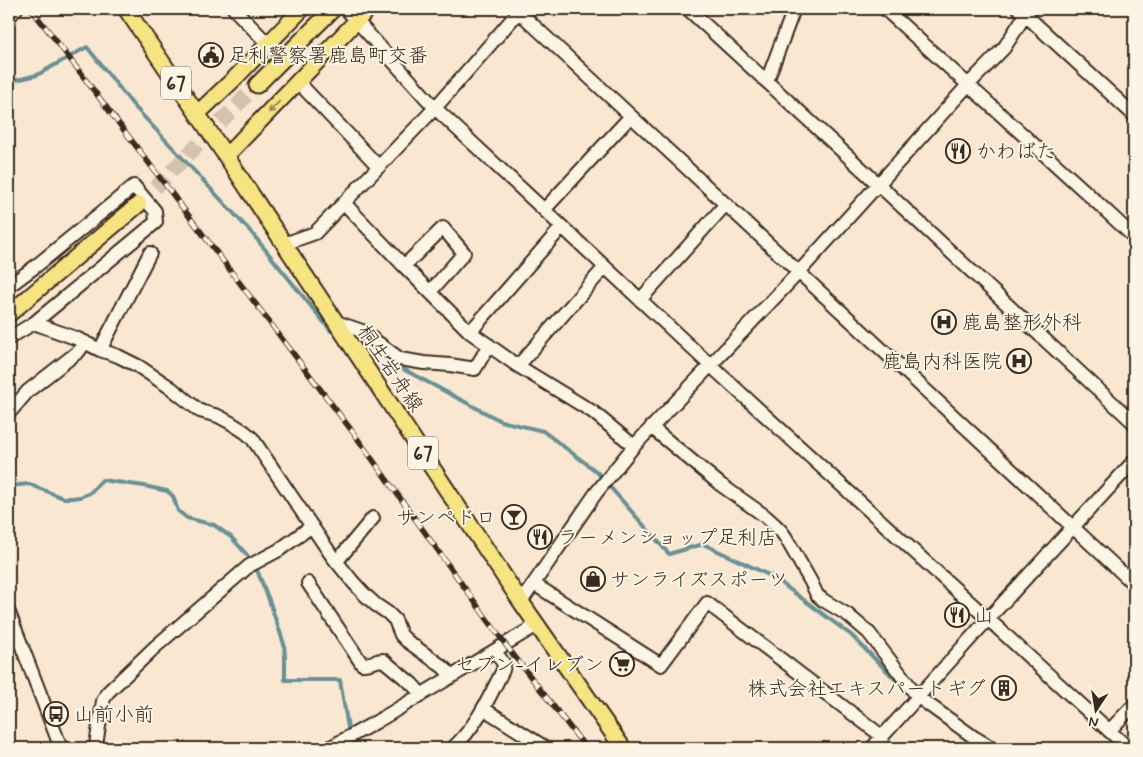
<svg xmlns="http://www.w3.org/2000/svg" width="1143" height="757" font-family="Mynerve,'Klee One',sans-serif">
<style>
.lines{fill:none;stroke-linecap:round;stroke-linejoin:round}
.stream{stroke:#679193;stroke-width:4}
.major-tunnel{stroke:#d4c1ae;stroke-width:15;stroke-dasharray:15 8;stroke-linecap:butt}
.minor-casing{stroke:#3b2a1e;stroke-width:16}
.major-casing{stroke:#3b2a1e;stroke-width:19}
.minor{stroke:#fcf5e5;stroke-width:12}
.major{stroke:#f6e381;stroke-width:15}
.rail-casing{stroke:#3b2a1e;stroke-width:5.5}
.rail{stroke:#fcf5e5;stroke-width:4;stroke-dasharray:11;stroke-linecap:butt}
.oneway{stroke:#988650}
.labels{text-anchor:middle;stroke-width:4;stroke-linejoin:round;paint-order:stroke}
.shield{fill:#fcf5e5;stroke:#75675a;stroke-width:1}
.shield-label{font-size:19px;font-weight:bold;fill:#3b2a1e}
.poi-label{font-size:20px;fill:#3b2a1e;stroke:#fcf5e5;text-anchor:start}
.street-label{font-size:20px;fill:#3b2a1e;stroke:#fcf5e5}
</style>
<rect width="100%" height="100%" fill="#fae7d2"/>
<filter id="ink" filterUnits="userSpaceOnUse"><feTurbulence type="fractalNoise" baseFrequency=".02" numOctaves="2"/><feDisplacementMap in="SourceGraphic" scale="10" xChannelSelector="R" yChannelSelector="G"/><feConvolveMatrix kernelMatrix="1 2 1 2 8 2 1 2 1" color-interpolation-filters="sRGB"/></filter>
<g filter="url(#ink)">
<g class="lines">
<!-- stream -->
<path class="stream" d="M 9,82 L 37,75 L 87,47 L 133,105 L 251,232 L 331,331 L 338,333
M 352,336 L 363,339 L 399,367 L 501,421 L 543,431 L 596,471 L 669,554 L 703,544 L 773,577 L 851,635 L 908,692
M 9,486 L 29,484 L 63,498 L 72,498 L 80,497 L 90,493 L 102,480 L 144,486 L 167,491 L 173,496 L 178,511 L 187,518 L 214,525 L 231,537 L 248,556
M 257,570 L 269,600 L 284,644 L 285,657 L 285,680 L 340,680 L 349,734
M 933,715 L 950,727"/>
<!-- major-tunnel -->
<path class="major-tunnel" d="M 139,204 L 257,85"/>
<defs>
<path id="minor" d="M 234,9 L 268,44
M 346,9 L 435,108 L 710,365 L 988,619 L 1128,748
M 688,9 L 878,184 L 1134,423
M 885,9 L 1089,195 L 1134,237
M 1019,9 L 1134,115
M 518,11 L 1134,584
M 9,17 L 16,9
M 767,81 L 794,9
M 298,82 L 379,167
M 344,203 L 404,266 L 470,332 L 518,366 L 593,412 L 634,446
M 544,210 L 631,116
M 284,244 L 315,233 L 435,108 L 521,9
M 404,266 L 443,228 L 464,253 L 430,292
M 9,286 L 36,266 L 134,186 L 155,211 L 156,222 L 34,323 L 9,338
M 640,300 L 726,204
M 336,322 L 362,331 L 400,359 L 424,363 L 450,365 L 475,369 L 489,345
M 34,323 L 78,339 L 100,350 L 118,356 L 138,366 L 171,388 L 200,411 L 218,416 L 231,423 L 245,432 L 252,438 L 332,556 L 353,582 L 364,594 L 376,605 L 388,613 L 395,620 L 401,635 L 407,641 L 443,667 L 452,676
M 470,332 L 562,227
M 100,350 L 150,253
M 518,366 L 605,267
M 9,413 L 28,391 L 79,351 L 85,342
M 651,427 L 721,485 L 765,516 L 775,525 L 781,531 L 786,538 L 811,582 L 817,595 L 823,600 L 848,615 L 869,633 L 918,697 L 975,738 L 992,748
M 337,561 L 373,518
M 308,583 L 362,664 C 369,665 376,660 383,660 L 412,684 L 421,694
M 534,584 L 661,665 L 707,603 L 883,737
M 521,602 L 596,493 L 634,446 L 799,272 L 968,85 L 1004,48 L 1029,9
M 9,613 L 61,748
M 484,709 L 546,748
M 1109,731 L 1134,705
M 95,748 L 96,745 L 103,701 L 107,693 L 155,647 L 249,566 L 279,550 L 312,526
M 329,748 L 376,722 L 537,625
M 453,748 C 476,727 489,698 503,670 L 504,664 L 495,651
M 872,748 L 988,619 L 1134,461"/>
<path id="major" d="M 126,9 L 226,156 L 521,602 L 623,748
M 257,85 L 333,9
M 197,114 L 233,80 L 302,9
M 226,156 L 368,9
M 9,314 L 139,204"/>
</defs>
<!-- minor casing -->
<use href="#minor" class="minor-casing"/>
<!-- major casing -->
<use href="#major" class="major-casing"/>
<!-- minor -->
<use href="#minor" class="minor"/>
<!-- major -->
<use href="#major" class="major"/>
<defs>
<path id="rail" d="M 31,9 L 54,38 L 352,431 L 505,644 L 586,748"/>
</defs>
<!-- rail casing -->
<use href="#rail" class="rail-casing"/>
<!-- rail -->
<use href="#rail" class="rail"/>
</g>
<!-- one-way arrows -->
<defs><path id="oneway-shaft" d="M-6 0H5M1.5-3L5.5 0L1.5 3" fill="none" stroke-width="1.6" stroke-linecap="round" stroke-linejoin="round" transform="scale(1.25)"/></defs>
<use class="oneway" href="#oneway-shaft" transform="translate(274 107) rotate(134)"/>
</g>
<!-- icons -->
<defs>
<symbol id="civic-ring" viewBox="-11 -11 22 22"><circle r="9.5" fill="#fcf5e5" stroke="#3b2a1e" stroke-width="1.5"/><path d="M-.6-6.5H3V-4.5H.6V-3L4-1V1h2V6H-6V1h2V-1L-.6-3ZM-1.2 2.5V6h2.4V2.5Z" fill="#3b2a1e"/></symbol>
<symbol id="restaurant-ring" viewBox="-11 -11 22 22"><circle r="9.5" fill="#fcf5e5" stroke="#3b2a1e" stroke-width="1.5"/><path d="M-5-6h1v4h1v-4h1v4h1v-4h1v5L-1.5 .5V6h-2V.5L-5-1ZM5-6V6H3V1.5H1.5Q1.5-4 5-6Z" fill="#3b2a1e"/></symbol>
<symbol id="hospital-ring" viewBox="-11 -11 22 22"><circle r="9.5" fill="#fcf5e5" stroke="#3b2a1e" stroke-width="1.5"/><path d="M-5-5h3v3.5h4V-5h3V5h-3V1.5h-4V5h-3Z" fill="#3b2a1e"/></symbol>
<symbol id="bar-ring" viewBox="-11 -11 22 22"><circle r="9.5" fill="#fcf5e5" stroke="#3b2a1e" stroke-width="1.5"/><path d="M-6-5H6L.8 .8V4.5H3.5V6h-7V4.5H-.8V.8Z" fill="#3b2a1e"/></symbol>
<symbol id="shop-ring" viewBox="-11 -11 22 22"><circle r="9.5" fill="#fcf5e5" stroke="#3b2a1e" stroke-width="1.5"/><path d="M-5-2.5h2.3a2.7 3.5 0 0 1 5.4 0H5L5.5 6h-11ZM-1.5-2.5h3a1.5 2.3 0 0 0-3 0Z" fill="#3b2a1e"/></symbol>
<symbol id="supermarket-ring" viewBox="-11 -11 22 22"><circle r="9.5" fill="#fcf5e5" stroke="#3b2a1e" stroke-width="1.5"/><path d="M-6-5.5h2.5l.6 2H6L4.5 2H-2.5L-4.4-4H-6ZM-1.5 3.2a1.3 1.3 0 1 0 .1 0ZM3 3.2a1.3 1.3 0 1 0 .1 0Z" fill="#3b2a1e"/></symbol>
<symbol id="building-ring" viewBox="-11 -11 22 22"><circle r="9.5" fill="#fcf5e5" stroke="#3b2a1e" stroke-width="1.5"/><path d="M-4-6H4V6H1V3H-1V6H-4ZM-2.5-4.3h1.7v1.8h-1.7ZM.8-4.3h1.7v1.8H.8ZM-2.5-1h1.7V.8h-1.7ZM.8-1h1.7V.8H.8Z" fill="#3b2a1e"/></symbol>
<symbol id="bus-ring" viewBox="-11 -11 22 22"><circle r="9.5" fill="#fcf5e5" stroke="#3b2a1e" stroke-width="1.5"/><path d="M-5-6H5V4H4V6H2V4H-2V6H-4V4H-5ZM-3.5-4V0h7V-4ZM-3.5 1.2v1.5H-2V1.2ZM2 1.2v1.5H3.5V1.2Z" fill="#3b2a1e"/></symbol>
</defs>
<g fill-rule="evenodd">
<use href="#civic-ring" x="197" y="41" width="28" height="28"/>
<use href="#restaurant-ring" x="944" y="137" width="28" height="28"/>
<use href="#hospital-ring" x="930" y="308" width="28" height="28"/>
<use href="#hospital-ring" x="1005" y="347" width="28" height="28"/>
<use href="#bar-ring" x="500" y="503" width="28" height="28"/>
<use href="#restaurant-ring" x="526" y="523" width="28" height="28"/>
<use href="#shop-ring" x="579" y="565" width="28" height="28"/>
<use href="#restaurant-ring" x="943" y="601" width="28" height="28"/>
<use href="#supermarket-ring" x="608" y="650" width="28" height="28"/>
<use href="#building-ring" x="990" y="674" width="28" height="28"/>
<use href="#bus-ring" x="42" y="700" width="28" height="28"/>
</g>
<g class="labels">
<!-- shield labels -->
<g class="shield">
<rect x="161" y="66.5" width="30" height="33" rx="4"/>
<rect x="408" y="436.5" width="30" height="33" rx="4"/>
</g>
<g class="shield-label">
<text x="176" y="90">67</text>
<text x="423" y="460">67</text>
</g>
<!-- poi labels -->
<g class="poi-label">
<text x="228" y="62">足利警察署鹿島町交番</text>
<text x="976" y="158">かわばた</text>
<text x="962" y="329">鹿島整形外科</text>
<text x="1002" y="368" text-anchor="end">鹿島内科医院</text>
<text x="496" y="524" text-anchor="end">サンペドロ</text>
<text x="558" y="544">ラーメンショップ足利店</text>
<text x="610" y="586">サンライズスポーツ</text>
<text x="974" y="622">山</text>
<text x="604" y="671" text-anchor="end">セブン-イレブン</text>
<text x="986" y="695" text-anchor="end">株式会社エキスパートギグ</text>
<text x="74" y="721">山前小前</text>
</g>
<!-- street labels -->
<g class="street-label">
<text transform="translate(391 368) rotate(56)" y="7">桐生岩舟線</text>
</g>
</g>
<!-- margin -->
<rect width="1143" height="757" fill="none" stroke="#fcf5e5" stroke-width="30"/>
<rect x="15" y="15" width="1113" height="727" fill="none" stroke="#3b2a1e" stroke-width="2" filter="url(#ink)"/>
<!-- north arrow -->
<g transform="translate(1096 710) rotate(192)" stroke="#fcf5e5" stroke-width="4" paint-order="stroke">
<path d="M0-4L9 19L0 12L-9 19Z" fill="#3b2a1e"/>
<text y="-8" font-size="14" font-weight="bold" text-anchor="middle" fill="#3b2a1e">N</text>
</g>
</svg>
